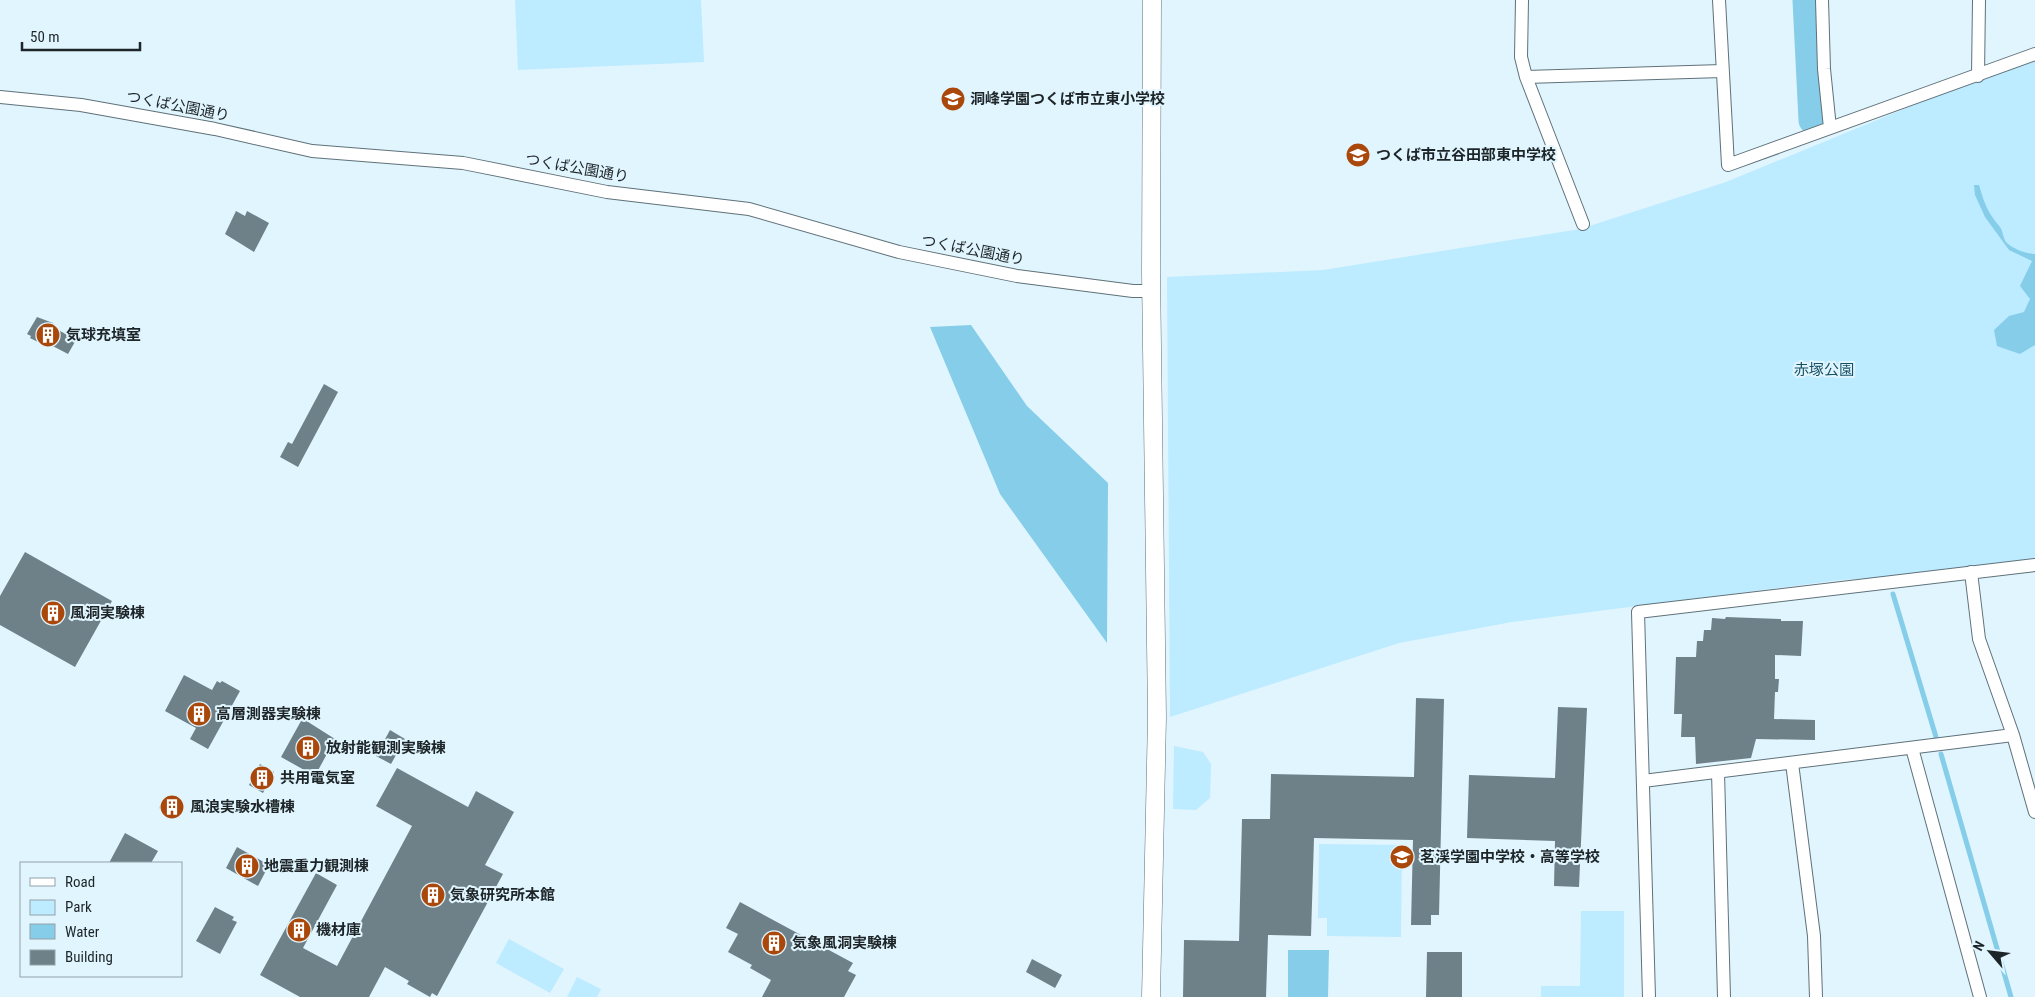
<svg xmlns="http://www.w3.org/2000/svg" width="2035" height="997" font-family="'Roboto Condensed','Noto Sans JP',sans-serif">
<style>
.green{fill:#bdebff}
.water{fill:#85cde9}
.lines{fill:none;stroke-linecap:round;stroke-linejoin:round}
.stream{stroke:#85cde9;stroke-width:5}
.river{stroke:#85cde9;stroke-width:29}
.building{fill:#6e8188}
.street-casing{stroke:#5f7179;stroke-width:14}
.secondary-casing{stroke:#5f7179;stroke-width:19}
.street{stroke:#fff;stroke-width:12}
.secondary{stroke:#fff;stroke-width:18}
.labels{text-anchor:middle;stroke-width:4;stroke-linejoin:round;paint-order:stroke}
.poi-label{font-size:15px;font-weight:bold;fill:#1d2528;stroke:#e1f5fe;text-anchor:start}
.street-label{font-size:15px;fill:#1d2528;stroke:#e1f5fe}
.park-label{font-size:15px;fill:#165165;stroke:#e1f5fe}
</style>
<rect width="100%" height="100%" fill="#e1f5fe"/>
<!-- green -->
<path class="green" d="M 515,0 L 701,0 L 704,62 L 518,70 Z
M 2035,55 L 2035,565 L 1971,572 L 1840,580 L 1512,622 L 1399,643 L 1170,717 L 1167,277 L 1323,270 L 1580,229 L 1726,182 Z
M 1174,746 L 1203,752 L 1211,764 L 1210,798 L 1196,810 L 1173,809 Z
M 1319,844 L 1402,845 L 1401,937 L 1327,936 L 1327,918 L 1318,918 Z
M 1581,911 L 1624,911 L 1624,997 L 1541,997 L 1541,986 L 1580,986 Z
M 509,939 L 564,969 L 550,993 L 496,963 Z
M 577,977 L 601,989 L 597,997 L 567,997 Z"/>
<!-- water -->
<path class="water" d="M 1974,185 L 1979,185 C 1985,205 1987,211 2000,227 C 2003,231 2003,238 2006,242 C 2014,250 2025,253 2035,254 L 2035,345 L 2020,354 L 1997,346 L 1994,330 L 2009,316 L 2024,312 L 2030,299 L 2020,286 L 2032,261 L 2009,250 L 1985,217 L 1975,195 Z
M 971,325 L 1027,406 L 1108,483 L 1107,643 L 1000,494 L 930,327 Z
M 1288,950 L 1329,950 L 1328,997 L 1288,997 Z"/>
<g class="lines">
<!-- stream -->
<path class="stream" d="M 1893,594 L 1936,737
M 1941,754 L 2011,997"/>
<!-- river -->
<path class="river" d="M 1807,0 L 1813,120"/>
</g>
<!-- building -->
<path class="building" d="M 236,211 L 245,216 L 247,211 L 269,223 L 254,252 L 225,234 Z
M 37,317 L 53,323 L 55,328 L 76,340 L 68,354 L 47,343 L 42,344 L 30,338 L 31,336 L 27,334 Z
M 324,384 L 338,392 L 298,467 L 280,457 L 288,442 L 292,444 Z
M 25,552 L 112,601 L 75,667 L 0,625 L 0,596 Z
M 1726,617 L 1781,619 L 1781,621 L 1803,621 L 1801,656 L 1775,655 L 1775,679 L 1779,679 L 1778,692 L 1775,692 L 1774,719 L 1815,720 L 1815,740 L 1756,739 L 1751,758 L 1696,764 L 1695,737 L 1681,737 L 1682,714 L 1674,714 L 1676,657 L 1696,657 L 1697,641 L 1703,641 L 1704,630 L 1711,630 L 1712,618 L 1725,619 Z
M 184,675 L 212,690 L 217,681 L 220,683 L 222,681 L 240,691 L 208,749 L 190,739 L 196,728 L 165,711 Z
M 1416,698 L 1444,699 L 1439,915 L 1431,915 L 1431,925 L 1411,925 L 1413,840 L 1314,838 L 1311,936 L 1268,935 L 1266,997 L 1183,997 L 1184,940 L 1239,941 L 1242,819 L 1270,819 L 1271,774 L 1414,777 Z
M 1558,707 L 1587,708 L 1579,887 L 1554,886 L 1555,841 L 1467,838 L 1469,775 L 1555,778 Z
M 305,720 L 335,739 L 315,776 L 281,757 L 301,721 L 304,722 Z
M 390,730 L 405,739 L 391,764 L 376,756 Z
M 260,764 L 274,772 L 263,793 L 249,785 Z
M 397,768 L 468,807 L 476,791 L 514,812 L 485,865 L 503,874 L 437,996 L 432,993 L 430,997 L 407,984 L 409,981 L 385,967 L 369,997 L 300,997 L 260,975 L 316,873 L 337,885 L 303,948 L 337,966 L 412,826 L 376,806 Z
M 165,797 L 184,806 L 179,818 L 159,808 Z
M 125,833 L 158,851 L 151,863 L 109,863 Z
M 237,847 L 269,865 L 258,886 L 226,868 Z
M 740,902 L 853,963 L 848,971 L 856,975 L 844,997 L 762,997 L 771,980 L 750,968 L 752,965 L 728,952 L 738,934 L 726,928 Z
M 215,907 L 234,917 L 232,920 L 237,922 L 220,954 L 196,941 Z
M 1427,952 L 1462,952 L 1462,997 L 1426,997 Z
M 1032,959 L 1062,975 L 1055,988 L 1026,972 Z"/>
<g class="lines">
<defs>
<path id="street" d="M 1522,0 L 1521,57 L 1526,77 L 1583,224
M 1719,0 L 1728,165 L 2035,54
M 1822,0 L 1824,69 L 1830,128
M 1978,76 L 1979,0
M 1526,77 L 1722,71
M 0,97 L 81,105 L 215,129 L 312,151 L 463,163 L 607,192 L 749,209 L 899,252 L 1017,276 L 1133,291 L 1145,291
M 1971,572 L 1979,639 L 2013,735 L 2035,812
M 1912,748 L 1980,997
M 1792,763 L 1814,936 L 1816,997
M 1718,772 L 1724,997
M 1643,781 L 2013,735
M 1649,997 L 1638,612 L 2035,565"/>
<path id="secondary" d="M 1151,997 L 1157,717 L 1151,273 L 1152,0"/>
</defs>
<!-- street casing -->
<use href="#street" class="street-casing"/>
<!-- secondary casing -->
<use href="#secondary" class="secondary-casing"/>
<!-- street -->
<use href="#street" class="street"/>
<!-- secondary -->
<use href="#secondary" class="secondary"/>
</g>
<!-- icons -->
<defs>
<symbol id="school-disc" viewBox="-11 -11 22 22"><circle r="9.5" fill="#aa480c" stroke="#e1f5fe"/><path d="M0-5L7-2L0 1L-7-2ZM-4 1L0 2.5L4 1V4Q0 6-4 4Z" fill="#fff"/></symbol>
<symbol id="building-disc" viewBox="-11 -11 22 22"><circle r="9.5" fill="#aa480c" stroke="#e1f5fe"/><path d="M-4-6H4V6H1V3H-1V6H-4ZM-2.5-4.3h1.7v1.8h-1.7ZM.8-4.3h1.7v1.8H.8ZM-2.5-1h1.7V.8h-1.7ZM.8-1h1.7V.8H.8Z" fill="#fff"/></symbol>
</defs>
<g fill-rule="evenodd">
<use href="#school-disc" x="939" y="85" width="28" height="28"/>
<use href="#school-disc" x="1344" y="141" width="28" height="28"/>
<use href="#building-disc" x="34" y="321" width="28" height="28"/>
<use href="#building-disc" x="39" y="599" width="28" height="28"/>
<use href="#building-disc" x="185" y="700" width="28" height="28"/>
<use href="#building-disc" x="294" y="734" width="28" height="28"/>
<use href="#building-disc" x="248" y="764" width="28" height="28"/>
<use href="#building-disc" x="158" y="793" width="28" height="28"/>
<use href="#school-disc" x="1388" y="843" width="28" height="28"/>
<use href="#building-disc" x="233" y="852" width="28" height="28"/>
<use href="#building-disc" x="419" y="881" width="28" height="28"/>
<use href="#building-disc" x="285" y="916" width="28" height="28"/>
<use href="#building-disc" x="760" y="929" width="28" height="28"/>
</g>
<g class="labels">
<!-- poi labels -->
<g class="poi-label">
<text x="970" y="104">洞峰学園つくば市立東小学校</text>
<text x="1376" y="160">つくば市立谷田部東中学校</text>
<text x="66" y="340">気球充填室</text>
<text x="70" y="618">風洞実験棟</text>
<text x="216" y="719">高層測器実験棟</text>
<text x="326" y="753">放射能観測実験棟</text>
<text x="280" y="783">共用電気室</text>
<text x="190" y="812">風浪実験水槽棟</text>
<text x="1420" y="862">茗渓学園中学校・高等学校</text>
<text x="264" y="871">地震重力観測棟</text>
<text x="450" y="900">気象研究所本館</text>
<text x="316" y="935">機材庫</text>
<text x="792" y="948">気象風洞実験棟</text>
</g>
<!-- street labels -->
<g class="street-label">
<text transform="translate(178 106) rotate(11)" y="5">つくば公園通り</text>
<text transform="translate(577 168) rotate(10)" y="5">つくば公園通り</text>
<text transform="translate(973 250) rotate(11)" y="5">つくば公園通り</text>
</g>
<!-- park labels -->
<g class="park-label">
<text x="1824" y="375">赤塚公園</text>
</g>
</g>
<!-- legend -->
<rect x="20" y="862" width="162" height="115" fill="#e1f5fe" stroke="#93a2a8"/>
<rect x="30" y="878" width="25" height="8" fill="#ffffff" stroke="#93a2a8"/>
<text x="65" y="887" font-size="15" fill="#1d2528">Road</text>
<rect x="30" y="900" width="25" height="15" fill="#bdebff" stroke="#93a2a8"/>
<text x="65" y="912" font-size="15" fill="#1d2528">Park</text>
<rect x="30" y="924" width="25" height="15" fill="#85cde9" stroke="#93a2a8"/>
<text x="65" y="937" font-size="15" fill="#1d2528">Water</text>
<rect x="30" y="950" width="25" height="15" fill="#6e8188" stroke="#93a2a8"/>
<text x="65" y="962" font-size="15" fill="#1d2528">Building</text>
<!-- north arrow -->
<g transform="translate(1990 952) rotate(298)" stroke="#e1f5fe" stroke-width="4" paint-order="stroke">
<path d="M0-4L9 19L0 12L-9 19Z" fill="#1d2528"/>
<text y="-8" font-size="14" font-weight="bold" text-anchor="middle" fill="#1d2528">N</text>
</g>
<!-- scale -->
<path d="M22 42v8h118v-8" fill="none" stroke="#1d2528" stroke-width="2.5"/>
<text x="30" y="42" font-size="15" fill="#1d2528" stroke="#e1f5fe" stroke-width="4" paint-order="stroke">50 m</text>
</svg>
